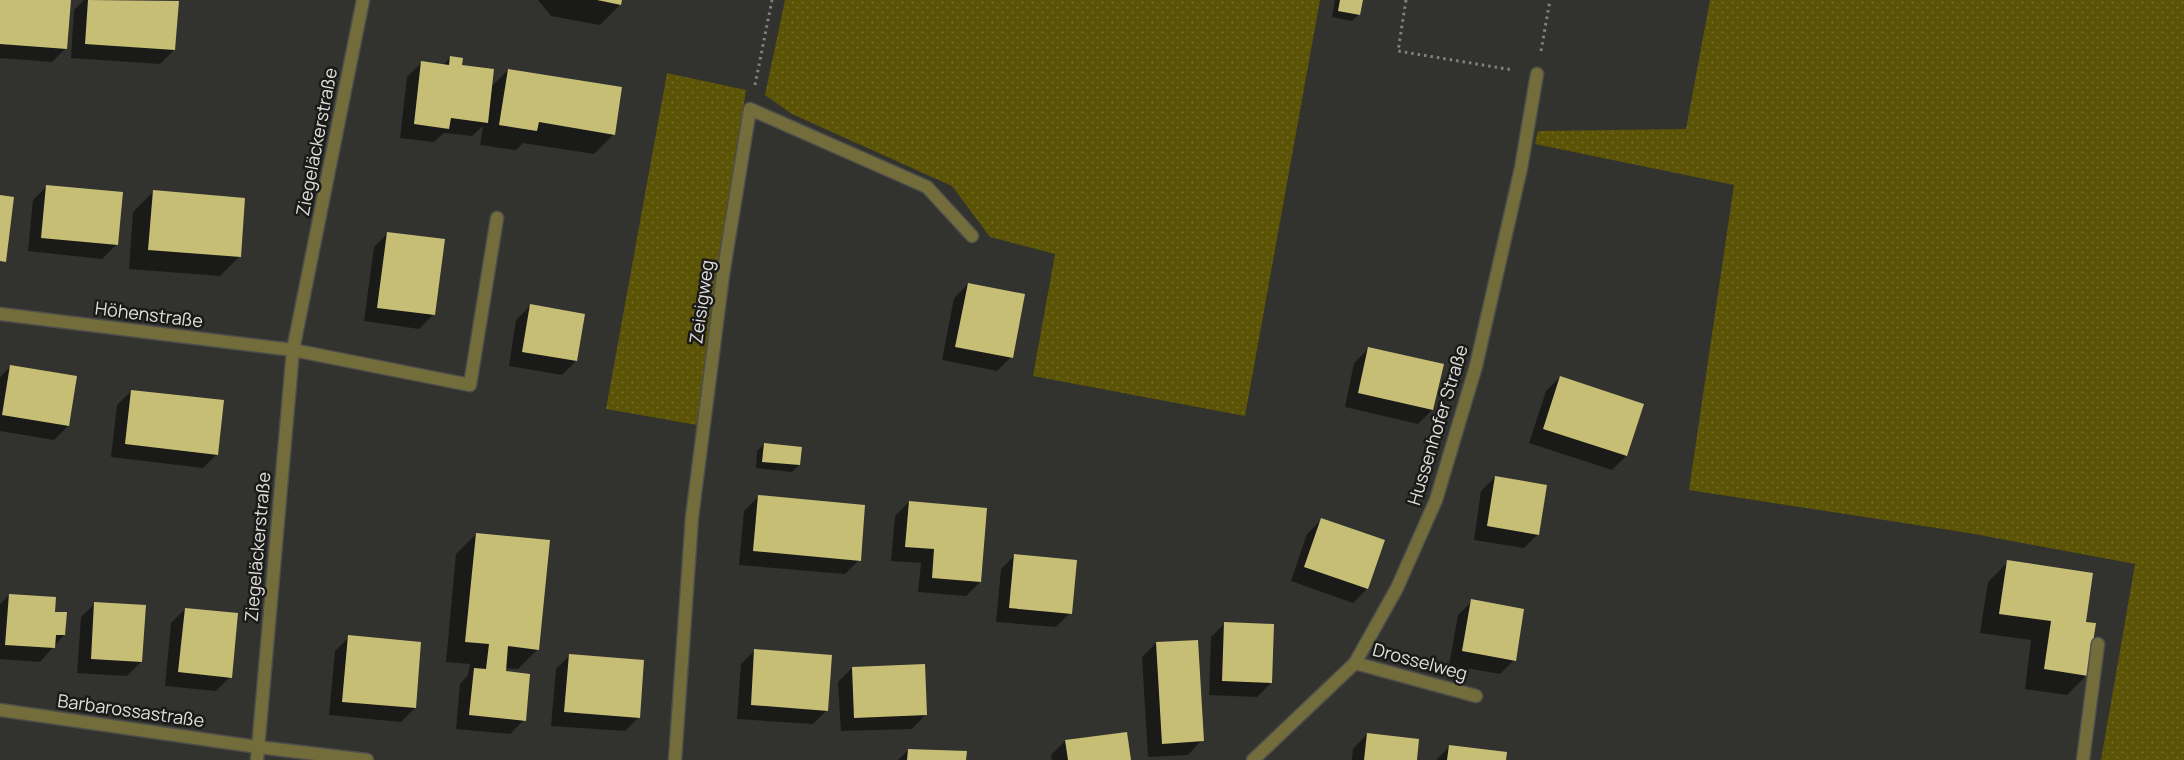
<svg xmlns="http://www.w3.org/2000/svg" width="2184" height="760" font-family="Manrope,sans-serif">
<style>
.grass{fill:url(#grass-dots)}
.shadow{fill:#0007}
.building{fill:#c7be76}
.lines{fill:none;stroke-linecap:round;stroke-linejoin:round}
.lane-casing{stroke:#4e4e4b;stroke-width:15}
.street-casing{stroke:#4e4e4b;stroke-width:15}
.path{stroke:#82817f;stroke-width:3;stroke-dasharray:2.5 4;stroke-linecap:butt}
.lane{stroke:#736d3c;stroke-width:12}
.street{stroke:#736d3c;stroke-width:12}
.labels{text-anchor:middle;stroke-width:5;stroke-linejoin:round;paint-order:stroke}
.street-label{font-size:18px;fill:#e0dfdd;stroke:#1a1a18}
</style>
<defs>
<pattern id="grass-dots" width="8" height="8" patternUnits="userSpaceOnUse" patternTransform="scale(1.25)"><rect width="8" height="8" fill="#5b5306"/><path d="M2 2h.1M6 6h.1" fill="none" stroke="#726b2a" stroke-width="1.8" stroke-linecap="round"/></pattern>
</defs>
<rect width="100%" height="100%" fill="#32322f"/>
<!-- grass -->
<path class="grass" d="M 785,0 L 1320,0 L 1245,416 L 1033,376 L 1055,254 L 990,237 L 952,186 L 792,114 L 765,95 Z
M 1710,0 L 2184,0 L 2184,760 L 2101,760 L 2135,564 L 1969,533 L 1689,490 L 1734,185 L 1535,144 L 1538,131 L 1686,129 Z
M 667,73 L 746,90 L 697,425 L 606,409 Z"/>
<!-- shadow -->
<path class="shadow" d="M 0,0 L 70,0 L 66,48 L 52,62 L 0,58 Z
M 84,0 L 177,2 L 174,50 L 160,64 L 71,58 L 74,10 Z
M 538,0 L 621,0 L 620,5 L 600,25 L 551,16 Z
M 1335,0 L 1362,0 L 1359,14 L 1352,21 L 1332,17 Z
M 450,58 L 490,88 L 508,70 L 614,134 L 594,154 L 523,143 L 516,150 L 480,145 L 483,126 L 472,136 L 444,133 L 434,142 L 400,138 L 407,77 L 421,63 L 443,65 Z
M 47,186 L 116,245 L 102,259 L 28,251 L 33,200 Z
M 153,192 L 240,256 L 220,276 L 129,269 L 133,212 Z
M 388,233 L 433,315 L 419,329 L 364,321 L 374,247 Z
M 968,284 L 1011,357 L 997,371 L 942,360 L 954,298 Z
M 530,306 L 576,361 L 562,375 L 509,366 L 516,320 Z
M 1368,349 L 1432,410 L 1418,424 L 1345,407 L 1354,363 Z
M 11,366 L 68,426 L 54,440 L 0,431 L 0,377 Z
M 1560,377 L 1643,404 L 1626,456 L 1612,470 L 1529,443 L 1546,391 Z
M 131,391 L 217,454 L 203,468 L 111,457 L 117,405 Z
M 764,444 L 799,465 L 792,472 L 756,468 L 757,451 Z
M 1495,477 L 1538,534 L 1524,548 L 1474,540 L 1481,491 Z
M 758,497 L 859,560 L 845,574 L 739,565 L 744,511 Z
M 909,502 L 980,582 L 966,596 L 918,592 L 921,563 L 891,561 L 895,516 Z
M 1321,520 L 1367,589 L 1353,603 L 1291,581 L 1307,534 Z
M 476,534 L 538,649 L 518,669 L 505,668 L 524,720 L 510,734 L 456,729 L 460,684 L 468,675 L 470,664 L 446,662 L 456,554 Z
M 1015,555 L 1070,613 L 1056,627 L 996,622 L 1001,569 Z
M 2008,562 L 2084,623 L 2087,675 L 2067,695 L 2025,689 L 2031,640 L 1980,633 L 1988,582 Z
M 9,595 L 54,613 L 64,635 L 40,662 L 0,659 L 0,604 Z
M 1472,601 L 1514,660 L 1500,674 L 1449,665 L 1458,615 Z
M 95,603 L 141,662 L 127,676 L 77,673 L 81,617 Z
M 185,609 L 230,677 L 216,691 L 165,686 L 171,623 Z
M 1225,623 L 1271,683 L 1257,697 L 1209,695 L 1211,637 Z
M 349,637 L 415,708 L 401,722 L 329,715 L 335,651 Z
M 1156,643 L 1202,740 L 1188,755 L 1148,757 L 1142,657 Z
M 755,650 L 827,710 L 813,724 L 737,719 L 741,664 Z
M 570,655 L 639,717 L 625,731 L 551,726 L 556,669 Z
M 852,668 L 926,714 L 912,729 L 841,731 L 838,682 Z
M 1367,734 L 1416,760 L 1352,760 L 1353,749 Z
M 1065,741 L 1129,760 L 1052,760 L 1051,755 Z
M 1449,747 L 1505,760 L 1436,760 Z
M 908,750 L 965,760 L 898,760 Z"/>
<!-- building -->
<path class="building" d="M 0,0 L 71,0 L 67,49 L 0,44 Z
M 88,0 L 179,1 L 175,50 L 85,44 Z
M 597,0 L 622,0 L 621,5 Z
M 1340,0 L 1363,0 L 1360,15 L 1338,11 Z
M 450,56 L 463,58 L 462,65 L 494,69 L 488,123 L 451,118 L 449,129 L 414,124 L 421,61 L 449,65 Z
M 508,69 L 622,87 L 615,135 L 539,122 L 537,131 L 499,125 Z
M 46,185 L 123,192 L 118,245 L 41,238 Z
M 153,190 L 245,198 L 241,257 L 148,250 Z
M 0,195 L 14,197 L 6,262 L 0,261 Z
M 387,232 L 445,239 L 435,315 L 377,308 Z
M 968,283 L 1025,294 L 1013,358 L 955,347 Z
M 530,304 L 585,314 L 577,361 L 522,352 Z
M 1368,347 L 1444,364 L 1433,410 L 1358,393 Z
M 10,365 L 77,376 L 69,426 L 2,415 Z
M 1560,376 L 1644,404 L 1627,456 L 1543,429 Z
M 131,390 L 224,400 L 218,455 L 125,444 Z
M 764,443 L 802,447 L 800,465 L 762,462 Z
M 1495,476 L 1547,485 L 1539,535 L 1487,526 Z
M 758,495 L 865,505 L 861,561 L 753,551 Z
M 909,501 L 987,508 L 981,582 L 932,578 L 934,549 L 905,547 Z
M 1321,518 L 1385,540 L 1368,589 L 1304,567 Z
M 476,533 L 550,540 L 539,650 L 508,646 L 506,671 L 530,674 L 526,721 L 469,715 L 474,668 L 486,669 L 489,644 L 465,642 Z
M 1014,554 L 1077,560 L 1072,614 L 1009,608 Z
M 2007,560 L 2093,573 L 2086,622 L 2096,623 L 2088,676 L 2044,669 L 2051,621 L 1999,614 Z
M 9,594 L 56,597 L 55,612 L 67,612 L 65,635 L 56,635 L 55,648 L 5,645 Z
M 1471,599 L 1524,609 L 1516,661 L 1462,651 Z
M 94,602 L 146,605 L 142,662 L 91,659 Z
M 185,608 L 238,613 L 232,678 L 178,672 Z
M 1224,622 L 1274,624 L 1272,683 L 1222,681 Z
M 348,635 L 421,642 L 416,708 L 342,702 Z
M 1198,640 L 1204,741 L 1162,744 L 1156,642 Z
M 754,649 L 832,655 L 828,711 L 751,705 Z
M 569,654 L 644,660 L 640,718 L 564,712 Z
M 925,664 L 927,715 L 854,718 L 852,667 Z
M 1127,732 L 1131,760 L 1068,760 L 1065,740 Z
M 1367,733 L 1419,739 L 1417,760 L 1364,760 Z
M 1449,745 L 1507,752 L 1506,760 L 1447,760 Z
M 908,749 L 967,751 L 966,760 L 907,760 Z"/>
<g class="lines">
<defs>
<path id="lane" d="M 293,350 L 470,385 L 497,218"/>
<path id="street" d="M 0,314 L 293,350
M 1355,663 L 1476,696
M 0,710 L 258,747 L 367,760
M 257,760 L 293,350 L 363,0
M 675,760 L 692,517 L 723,275 L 750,109 L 927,187 L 972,236
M 1253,760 L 1355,663 L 1397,588 L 1436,500 L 1476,366 L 1521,168 L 1537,74
M 2083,760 L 2098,644"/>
</defs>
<!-- lane casing -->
<use href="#lane" class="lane-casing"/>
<!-- street casing -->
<use href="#street" class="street-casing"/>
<!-- path -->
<path class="path" d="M 1406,0 L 1398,51 L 1513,70
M 1541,51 L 1550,0
M 755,85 L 772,0"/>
<!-- lane -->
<use href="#lane" class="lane"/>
<!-- street -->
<use href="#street" class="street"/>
</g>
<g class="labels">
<!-- street labels -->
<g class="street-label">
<text transform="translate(317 142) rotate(-79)" y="6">Ziegeläckerstraße</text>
<text transform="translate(702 302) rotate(-82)" y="6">Zeisigweg</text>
<text transform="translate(149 315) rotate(7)" y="6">Höhenstraße</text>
<text transform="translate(1438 425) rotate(-73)" y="6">Hussenhofer Straße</text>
<text transform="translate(258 547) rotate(-85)" y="6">Ziegeläckerstraße</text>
<text transform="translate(1420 662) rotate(15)" y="6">Drosselweg</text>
<text transform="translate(131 711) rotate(8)" y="6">Barbarossastraße</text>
</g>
</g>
</svg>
